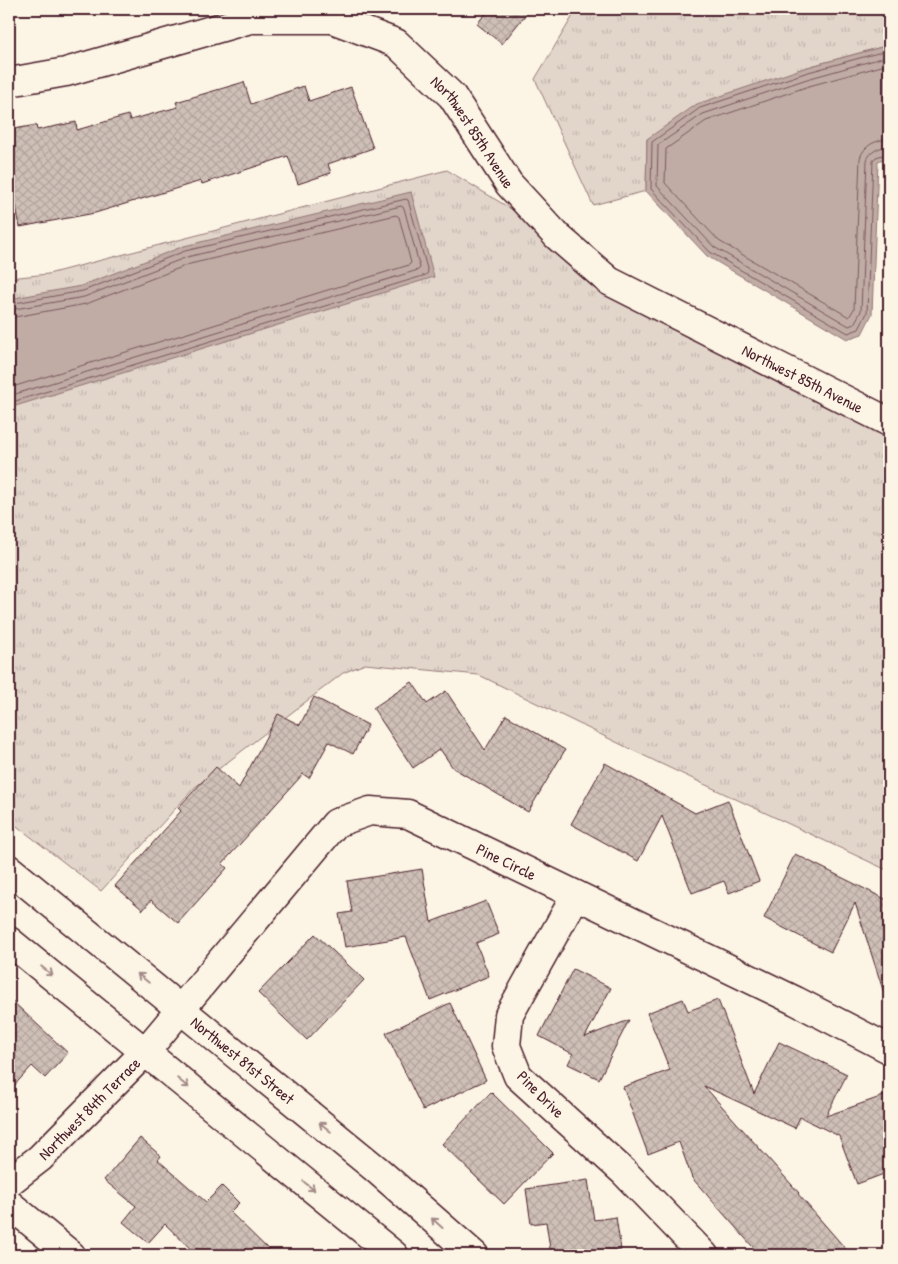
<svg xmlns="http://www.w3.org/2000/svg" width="898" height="1264" font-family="'Patrick Hand',sans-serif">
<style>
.grass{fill:url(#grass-tufts);stroke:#967a7a}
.water{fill:#c0aca5;stroke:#917474}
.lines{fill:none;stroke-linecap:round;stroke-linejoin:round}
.shore{stroke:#79575c;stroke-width:1}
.building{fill:url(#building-cross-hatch);stroke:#4a1f2b}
.street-casing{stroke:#4a1f2b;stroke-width:31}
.secondary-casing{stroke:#4a1f2b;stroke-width:31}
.street{stroke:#fcf5e5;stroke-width:28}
.secondary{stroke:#fcf5e5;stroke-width:28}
.oneway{stroke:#a38a88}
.labels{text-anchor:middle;stroke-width:4;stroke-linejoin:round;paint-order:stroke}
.street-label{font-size:16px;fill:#4a1f2b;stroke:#fcf5e5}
</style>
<defs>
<pattern id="grass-tufts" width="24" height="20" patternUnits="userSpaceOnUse" patternTransform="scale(1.25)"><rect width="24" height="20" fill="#e2d5ca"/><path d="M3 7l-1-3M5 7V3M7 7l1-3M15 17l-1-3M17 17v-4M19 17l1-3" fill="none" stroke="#c3b6ae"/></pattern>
<pattern id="building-cross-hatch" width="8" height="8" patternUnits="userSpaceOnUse" patternTransform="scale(1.25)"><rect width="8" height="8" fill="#cfc0b7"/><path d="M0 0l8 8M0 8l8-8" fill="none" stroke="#b3a59e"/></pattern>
</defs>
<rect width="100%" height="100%" fill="#fcf5e5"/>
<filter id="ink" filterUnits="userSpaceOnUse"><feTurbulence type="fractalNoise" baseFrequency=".02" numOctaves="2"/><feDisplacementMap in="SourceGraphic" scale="10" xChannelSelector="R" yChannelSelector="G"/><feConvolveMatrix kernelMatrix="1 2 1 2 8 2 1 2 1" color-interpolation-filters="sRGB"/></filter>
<g filter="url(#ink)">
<!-- grass -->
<path class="grass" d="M 577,9 L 889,9 L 889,45 L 804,68 L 647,139 L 646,191 L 593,205 L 535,79 Z
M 447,170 L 889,438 L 889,871 L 657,762 L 479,675 L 365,664 L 343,673 L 194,788 L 101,891 L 9,820 L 9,278 L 48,274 Z"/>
<!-- water -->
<path class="water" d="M 889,45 L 889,157 L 878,161 L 872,314 L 862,334 L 847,339 L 707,256 L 646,191 L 647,139 L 697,104 L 804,68 Z
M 411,192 L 434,277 L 9,408 L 9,299 L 81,286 L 184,246 Z"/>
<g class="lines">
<!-- shore -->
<path class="shore" d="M 889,50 L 805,73 L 700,108 L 652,142 L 651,189 L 710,252 L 848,333 L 859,329 L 867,313 L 873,161 L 876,157 L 889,153
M 889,56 L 807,79 L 703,114 L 658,145 L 657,186 L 714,247 L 849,326 L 854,324 L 861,311 L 867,160 C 870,151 880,147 889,146
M 889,64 L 809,86 L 706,121 L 666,149 L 665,183 L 719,241 L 849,317 L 854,309 L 860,158 C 864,145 876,140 889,139
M 9,304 L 83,291 L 185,251 L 406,199 L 408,200 L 428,272 L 426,275 L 9,403
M 9,310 L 84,297 L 187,257 L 401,206 L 404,208 L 420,268 L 418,270 L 9,396
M 9,318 L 86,304 L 190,264 L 396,215 L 399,217 L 411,263 L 409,265 L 9,388"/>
</g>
<!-- building -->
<path class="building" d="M 489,9 L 530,9 L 502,44 L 477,24 Z
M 244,82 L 251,104 L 304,86 L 309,101 L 351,87 L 373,148 L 328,164 L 331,173 L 298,184 L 288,156 L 202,184 L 201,181 L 95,213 L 20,227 L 9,170 L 9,130 L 36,125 L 37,130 L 76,122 L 77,130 L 128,115 L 130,120 L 178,107 L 176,102 Z
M 412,682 L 427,704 L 446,691 L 485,750 L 506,715 L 565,750 L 528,812 L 453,768 L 440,749 L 413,768 L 373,708 Z
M 314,697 L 368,725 L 353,754 L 329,742 L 309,778 L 303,774 L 222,864 L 227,868 L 178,923 L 151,900 L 143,910 L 115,886 L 181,811 L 178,808 L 216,767 L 239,788 L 278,714 L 300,725 Z
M 605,763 L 695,813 L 728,800 L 759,881 L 729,893 L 724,881 L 692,893 L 662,816 L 638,861 L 571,824 Z
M 795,854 L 889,901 L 889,992 L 884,993 L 855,903 L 831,952 L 764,918 Z
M 422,869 L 431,922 L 486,901 L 499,934 L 476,943 L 489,976 L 430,1000 L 406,937 L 345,947 L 339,914 L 352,912 L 347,881 Z
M 315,934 L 364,980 L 307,1040 L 258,993 Z
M 573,969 L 611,988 L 585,1037 L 629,1020 L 599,1079 L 568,1064 L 573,1054 L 539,1036 Z
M 9,998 L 68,1053 L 45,1078 L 32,1066 L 9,1091 Z
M 683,999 L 688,1011 L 718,1000 L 754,1094 L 779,1042 L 847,1074 L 826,1116 L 889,1094 L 889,1172 L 857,1184 L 839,1136 L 800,1117 L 795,1128 L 704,1086 L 799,1193 L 798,1194 L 851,1255 L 760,1255 L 692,1178 L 679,1142 L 648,1154 L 623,1087 L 670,1070 L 647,1013 Z
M 450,1003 L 486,1080 L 423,1110 L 386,1033 Z
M 491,1092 L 553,1153 L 504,1204 L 442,1144 Z
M 140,1138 L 161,1156 L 158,1160 L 206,1202 L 222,1186 L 239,1203 L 230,1212 L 274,1255 L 197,1255 L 165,1224 L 148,1243 L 123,1222 L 136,1206 L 104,1180 Z
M 588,1180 L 594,1220 L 616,1217 L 621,1250 L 583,1255 L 551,1255 L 546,1222 L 531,1224 L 526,1189 Z"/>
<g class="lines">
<defs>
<g id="street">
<path id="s1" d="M 9,82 L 66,72 L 250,19 L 332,19 L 396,43 L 452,96 L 509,184 L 557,236 L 609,281 L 889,422"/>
<path d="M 576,895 L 509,1015 L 506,1046 L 518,1076 L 625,1173 L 704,1255"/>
<path id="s2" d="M 9,1182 L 40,1158 L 145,1052 L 336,823 L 370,811 L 408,814 L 796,1001 L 889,1049"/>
<path d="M 9,1204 L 71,1255"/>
</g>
<g id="secondary">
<path id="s3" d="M 9,869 L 376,1169 L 474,1255"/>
<path d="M 9,941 L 394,1255"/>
</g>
</defs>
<!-- street casing -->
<use href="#street" class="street-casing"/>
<!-- secondary casing -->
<use href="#secondary" class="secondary-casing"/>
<!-- street -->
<use href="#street" class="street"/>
<!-- secondary -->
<use href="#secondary" class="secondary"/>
</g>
<!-- one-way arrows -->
<defs><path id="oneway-shaft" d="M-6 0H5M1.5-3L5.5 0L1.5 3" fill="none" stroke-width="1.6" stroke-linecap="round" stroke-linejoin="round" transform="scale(1.25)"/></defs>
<g class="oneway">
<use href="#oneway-shaft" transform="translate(47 971) rotate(39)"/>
<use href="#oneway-shaft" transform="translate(143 978) rotate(-141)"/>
<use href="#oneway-shaft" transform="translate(183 1083) rotate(39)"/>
<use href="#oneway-shaft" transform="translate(325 1127) rotate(-141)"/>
<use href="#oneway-shaft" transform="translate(309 1186) rotate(39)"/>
<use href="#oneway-shaft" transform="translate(437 1223) rotate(-138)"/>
</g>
</g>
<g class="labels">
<!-- street labels -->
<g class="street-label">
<text dy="6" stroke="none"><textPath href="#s1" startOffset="518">Northwest 85th Avenue</textPath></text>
<text dy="6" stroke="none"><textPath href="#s1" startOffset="938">Northwest 85th Avenue</textPath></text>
<text dy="6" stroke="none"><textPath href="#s2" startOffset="670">Pine Circle</textPath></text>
<text dy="6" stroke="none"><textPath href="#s3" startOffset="302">Northwest 81st Street</textPath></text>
<text transform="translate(541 1094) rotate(45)" y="6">Pine Drive</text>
<text dy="6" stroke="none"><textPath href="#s2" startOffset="109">Northwest 84th Terrace</textPath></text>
</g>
</g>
<!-- margin -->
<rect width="898" height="1264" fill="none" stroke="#fcf5e5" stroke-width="30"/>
<rect x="15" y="15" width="868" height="1234" fill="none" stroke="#4a1f2b" stroke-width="2" filter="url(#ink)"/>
</svg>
